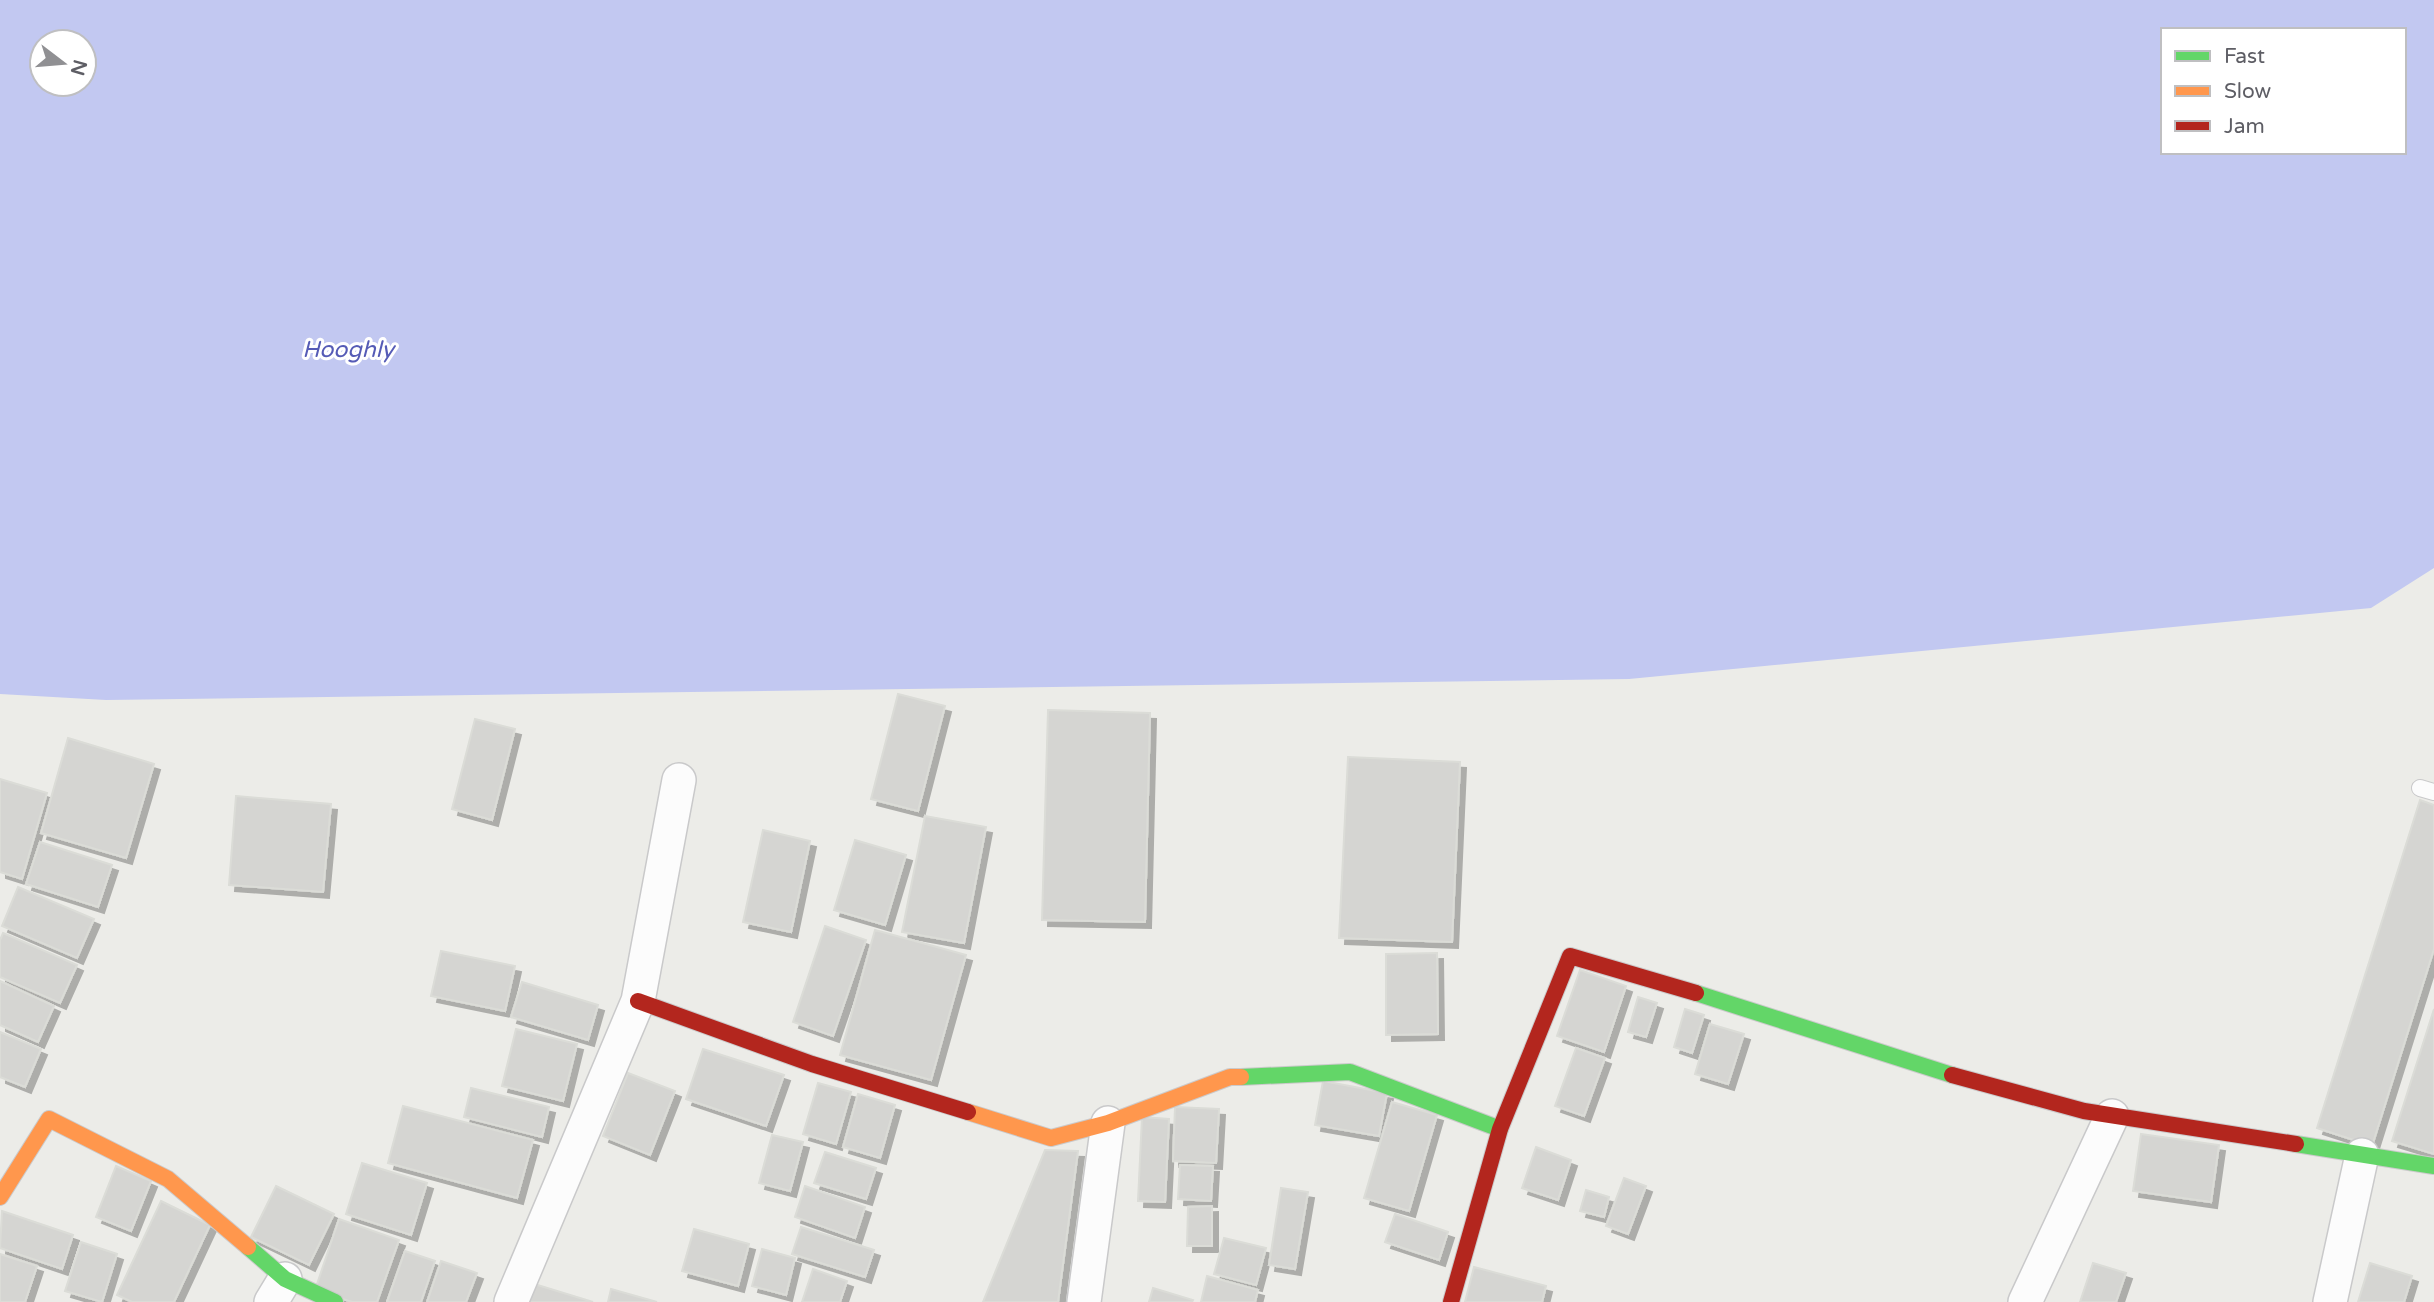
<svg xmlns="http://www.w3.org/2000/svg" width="2434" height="1302" font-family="'Varela Round',sans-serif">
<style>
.water{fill:#c2c8f1;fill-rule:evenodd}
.building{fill:#d5d5d2;stroke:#dbdcd7;stroke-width:2;filter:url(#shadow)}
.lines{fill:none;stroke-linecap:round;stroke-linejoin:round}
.lane-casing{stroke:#c9c9ca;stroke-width:18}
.street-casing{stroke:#c9c9ca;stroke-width:36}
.fast-casing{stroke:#cbcacb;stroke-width:18}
.slow-casing{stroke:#cbcacb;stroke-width:18}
.jam-casing{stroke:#cbcacb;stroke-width:18}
.lane{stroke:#fcfcfc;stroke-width:16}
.street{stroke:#fcfcfc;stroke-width:33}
.fast{stroke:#63d668;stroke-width:16}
.slow{stroke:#ff974d;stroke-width:16}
.jam{stroke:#b3261e;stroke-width:16}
.labels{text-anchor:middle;stroke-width:6;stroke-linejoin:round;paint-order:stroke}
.water-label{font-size:23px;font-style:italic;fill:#555bb6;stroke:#fff}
</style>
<defs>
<filter id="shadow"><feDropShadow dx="6" dy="6" stdDeviation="0" flood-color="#0004"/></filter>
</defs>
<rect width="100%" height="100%" fill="#ecece8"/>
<!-- water -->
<path class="water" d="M 0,0 L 2434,0 L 2434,568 L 2371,608 L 1629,679 L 106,700 L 0,694 ZM 2163,30 L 2404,30 L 2404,152 L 2163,152 ZM 42,42 L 84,42 L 84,84 L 42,84 Z"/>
<!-- building -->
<path class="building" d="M 898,694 L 945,706 L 918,811 L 871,799 Z
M 1048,710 L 1150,713 L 1145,922 L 1042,920 Z
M 475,719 L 515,729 L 492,820 L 452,809 Z
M 68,738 L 154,764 L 126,858 L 41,833 Z
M 1348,757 L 1460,762 L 1452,942 L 1339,938 Z
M 0,779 L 47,793 L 22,879 L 0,872 Z
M 236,796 L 331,804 L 323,892 L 229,885 Z
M 2420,800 L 2434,805 L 2434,949 L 2372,1146 L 2317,1128 Z
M 925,816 L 986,827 L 964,943 L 902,932 Z
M 763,830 L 810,841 L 791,932 L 743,922 Z
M 855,840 L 906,855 L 885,925 L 834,910 Z
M 40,842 L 112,865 L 98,907 L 26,884 Z
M 18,887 L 94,919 L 77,958 L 2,926 Z
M 825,926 L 866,940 L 833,1036 L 793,1022 Z
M 875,930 L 966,955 L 931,1080 L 840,1055 Z
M 3,933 L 77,965 L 60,1003 L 0,977 L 0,940 Z
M 441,951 L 515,966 L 505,1011 L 431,996 Z
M 1437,953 L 1438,1034 L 1386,1035 L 1386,954 Z
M 1580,970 L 1626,986 L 1604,1052 L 1557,1036 Z
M 0,981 L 54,1006 L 38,1042 L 0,1025 Z
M 522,982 L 598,1005 L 588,1040 L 511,1017 Z
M 1638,997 L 1657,1003 L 1646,1037 L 1628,1032 Z
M 1685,1009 L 1704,1015 L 1692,1053 L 1674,1047 Z
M 2434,1009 L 2434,1154 L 2392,1141 Z
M 1710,1024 L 1744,1034 L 1728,1084 L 1695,1074 Z
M 516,1029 L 577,1044 L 563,1101 L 502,1086 Z
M 0,1032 L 41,1049 L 25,1087 L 0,1077 Z
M 1576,1048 L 1605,1058 L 1584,1116 L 1555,1106 Z
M 703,1049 L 784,1075 L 766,1126 L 686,1099 Z
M 628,1073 L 675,1091 L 650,1155 L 603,1136 Z
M 1323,1081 L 1387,1093 L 1379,1136 L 1315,1125 Z
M 818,1083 L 851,1092 L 836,1144 L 803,1134 Z
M 471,1088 L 549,1107 L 542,1137 L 464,1117 Z
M 858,1094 L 895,1105 L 880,1158 L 843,1147 Z
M 1392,1102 L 1437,1115 L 1409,1211 L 1364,1198 Z
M 403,1106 L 533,1140 L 517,1198 L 388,1163 Z
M 1175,1107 L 1219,1109 L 1216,1163 L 1173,1161 Z
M 1142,1117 L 1169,1119 L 1165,1202 L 1138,1201 Z
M 2141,1134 L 2219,1145 L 2211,1202 L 2133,1191 Z
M 772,1135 L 803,1142 L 790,1191 L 759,1183 Z
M 1536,1147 L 1571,1160 L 1558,1200 L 1522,1188 Z
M 1045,1150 L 1078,1151 L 1058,1302 L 983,1302 Z
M 825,1152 L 876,1168 L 866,1199 L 814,1183 Z
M 362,1163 L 427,1183 L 411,1235 L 346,1214 Z
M 1180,1165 L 1213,1166 L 1211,1201 L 1178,1199 Z
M 116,1166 L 151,1181 L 131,1231 L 96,1217 Z
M 1624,1178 L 1646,1186 L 1628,1234 L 1606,1226 Z
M 276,1186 L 334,1214 L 309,1265 L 251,1237 Z
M 805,1186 L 865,1207 L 855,1238 L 795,1217 Z
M 1281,1188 L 1308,1192 L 1295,1269 L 1269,1265 Z
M 1586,1190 L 1609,1197 L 1604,1217 L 1580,1211 Z
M 161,1201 L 210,1225 L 174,1302 L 132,1302 L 117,1295 Z
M 1212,1206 L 1212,1246 L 1187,1246 L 1188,1207 Z
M 2,1211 L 73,1235 L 62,1269 L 0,1248 Z
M 1395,1214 L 1448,1232 L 1439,1260 L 1385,1242 Z
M 339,1219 L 399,1240 L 377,1302 L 352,1302 L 315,1290 Z
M 801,1227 L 874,1250 L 865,1277 L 792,1254 Z
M 694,1229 L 749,1244 L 738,1286 L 682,1271 Z
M 1224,1238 L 1266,1248 L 1256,1285 L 1214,1274 Z
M 81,1242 L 117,1254 L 102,1302 L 65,1291 Z
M 762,1249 L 795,1258 L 786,1295 L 752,1286 Z
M 405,1251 L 435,1261 L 421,1302 L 387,1302 Z
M 0,1254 L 37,1266 L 25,1302 L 0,1302 Z
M 441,1261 L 477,1273 L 466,1302 L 427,1302 Z
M 2093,1263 L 2126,1273 L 2116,1302 L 2080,1302 Z
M 2370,1263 L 2412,1276 L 2404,1302 L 2358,1302 Z
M 1474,1267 L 1546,1286 L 1542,1302 L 1465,1302 Z
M 813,1269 L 847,1281 L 840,1302 L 802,1302 Z
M 1207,1276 L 1258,1290 L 1255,1302 L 1201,1302 Z
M 531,1283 L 593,1302 L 525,1302 Z
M 1153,1288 L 1193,1300 L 1192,1302 L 1149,1302 Z
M 611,1289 L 657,1302 L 608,1302 Z"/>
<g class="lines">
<defs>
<path id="lane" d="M 2420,788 L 2434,792"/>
<path id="street" d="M 271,1302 L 285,1279
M 511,1302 L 638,1001 L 679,780
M 1084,1302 L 1108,1123
M 2025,1302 L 2112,1116
M 2330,1302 L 2362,1155"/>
<path id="fast" d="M 1696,993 L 1952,1075
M 1241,1077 L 1350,1072 L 1500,1129
M 2296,1144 L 2434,1166
M 248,1247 L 285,1279 L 335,1302"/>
<path id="slow" d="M 968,1112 L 1051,1138 L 1108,1123 L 1230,1077 L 1241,1077
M 0,1197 L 49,1119 L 168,1179 L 248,1247"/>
<path id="jam" d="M 638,1001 L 812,1064 L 968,1112
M 1952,1075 L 2084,1111 L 2296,1144
M 1451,1302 L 1500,1129 L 1570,956 L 1696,993"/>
</defs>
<!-- lane casing -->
<use href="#lane" class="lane-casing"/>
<!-- street casing -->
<use href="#street" class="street-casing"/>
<!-- fast casing -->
<use href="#fast" class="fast-casing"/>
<!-- slow casing -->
<use href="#slow" class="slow-casing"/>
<!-- jam casing -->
<use href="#jam" class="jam-casing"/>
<!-- lane -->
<use href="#lane" class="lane"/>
<!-- street -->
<use href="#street" class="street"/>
<!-- fast -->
<use href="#fast" class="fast"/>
<!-- slow -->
<use href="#slow" class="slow"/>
<!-- jam -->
<use href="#jam" class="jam"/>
</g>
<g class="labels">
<!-- water labels -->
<g class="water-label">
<text x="348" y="357">Hooghly</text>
</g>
</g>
<!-- legend -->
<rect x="2161" y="28" width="245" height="126" fill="#ffffff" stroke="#bfbfc1" stroke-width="2"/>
<rect x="2175" y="51" width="35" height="10" fill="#63d668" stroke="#bfbfc1" stroke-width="2"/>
<text x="2224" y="63" font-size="21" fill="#5e5e65">Fast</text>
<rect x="2175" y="86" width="35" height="10" fill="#ff974d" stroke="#bfbfc1" stroke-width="2"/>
<text x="2224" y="98" font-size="21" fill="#5e5e65">Slow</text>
<rect x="2175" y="121" width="35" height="10" fill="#b3261e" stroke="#bfbfc1" stroke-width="2"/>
<text x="2224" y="133" font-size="21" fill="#5e5e65">Jam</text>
<!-- north arrow -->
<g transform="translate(63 63) rotate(106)"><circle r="33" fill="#ffffff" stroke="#bfbfc1" stroke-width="2"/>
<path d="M0-5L12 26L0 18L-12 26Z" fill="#909093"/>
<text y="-10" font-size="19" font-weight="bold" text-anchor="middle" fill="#5e5e65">N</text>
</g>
</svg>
